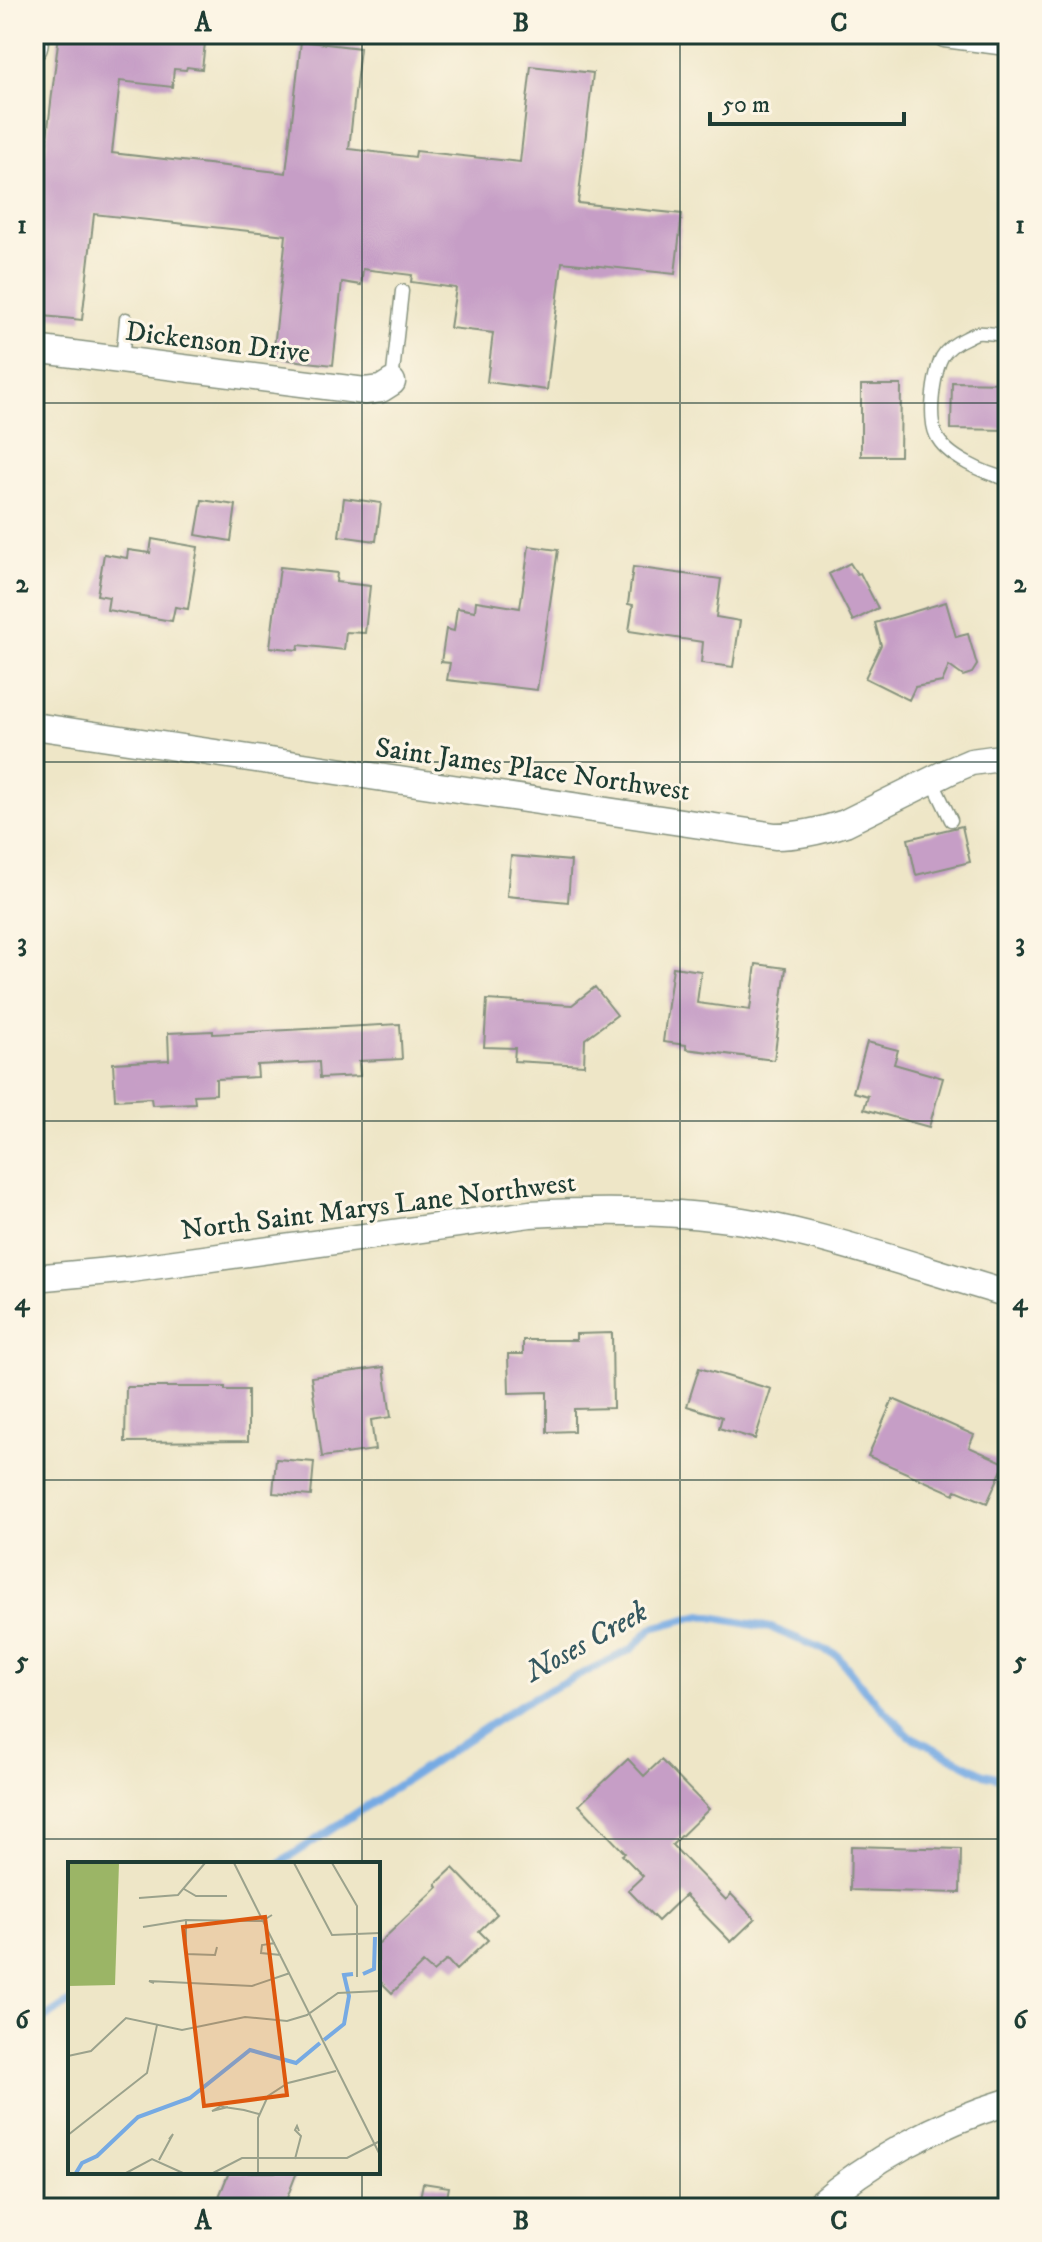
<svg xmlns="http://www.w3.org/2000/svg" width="1042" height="2242" font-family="'IM FELL DW Pica',serif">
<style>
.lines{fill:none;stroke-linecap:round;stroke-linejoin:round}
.stream{stroke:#76aae3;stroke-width:8}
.building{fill:#c69ec6}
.service-casing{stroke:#86927e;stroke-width:15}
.minor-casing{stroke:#86927e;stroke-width:29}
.service{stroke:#fff;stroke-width:12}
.minor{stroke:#fff;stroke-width:26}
.grid{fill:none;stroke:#1f3d34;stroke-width:2;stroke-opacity:0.55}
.labels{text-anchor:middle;stroke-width:6;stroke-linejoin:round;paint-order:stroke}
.street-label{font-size:28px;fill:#1f3d34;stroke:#fcf5e5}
.water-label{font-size:30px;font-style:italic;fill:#355860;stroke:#fcf5e5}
.inset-river{fill:none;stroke:#76aae3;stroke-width:4}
.inset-road{fill:none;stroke:#9ba28c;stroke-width:2}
.view{fill:#de580e;fill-opacity:0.15;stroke:#de580e;stroke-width:4}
.inset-edge{fill:none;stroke:#1f3d34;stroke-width:4}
.neatline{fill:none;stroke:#1f3d34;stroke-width:3}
.grid-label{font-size:26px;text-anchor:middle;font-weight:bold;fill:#1f3d34}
</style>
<rect width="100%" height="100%" fill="#fcf5e5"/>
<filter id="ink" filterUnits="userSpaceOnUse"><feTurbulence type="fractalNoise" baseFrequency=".0125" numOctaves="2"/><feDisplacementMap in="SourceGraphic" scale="16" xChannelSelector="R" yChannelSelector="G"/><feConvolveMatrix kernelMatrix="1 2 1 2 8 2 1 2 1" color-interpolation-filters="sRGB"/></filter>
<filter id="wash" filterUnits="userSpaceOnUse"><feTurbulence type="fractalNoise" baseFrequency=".006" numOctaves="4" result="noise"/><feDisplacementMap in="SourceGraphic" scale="32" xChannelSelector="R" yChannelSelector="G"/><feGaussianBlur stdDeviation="1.8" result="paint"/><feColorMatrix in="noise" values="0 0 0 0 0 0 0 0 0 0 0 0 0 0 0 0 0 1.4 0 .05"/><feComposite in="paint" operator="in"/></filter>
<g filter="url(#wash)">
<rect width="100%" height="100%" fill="#eee6c7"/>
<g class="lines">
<!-- stream -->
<path class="stream" d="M 279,1864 L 523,1703 L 632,1649 L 652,1628 L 701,1615 L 771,1628 L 837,1655 L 865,1690 L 908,1735 L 984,1774 L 1008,1780
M 34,2025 L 70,2002"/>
</g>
<g id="blocks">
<!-- building -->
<path class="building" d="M 59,34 L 206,34 L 202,69 L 187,67 L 186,70 L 174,69 L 172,87 L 120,81 L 112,153 L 286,173 L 301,41 L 360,48 L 349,149 L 415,157 L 416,151 L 520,162 L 531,66 L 593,73 L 578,203 L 682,214 L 675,274 L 562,262 L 547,390 L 487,382 L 493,333 L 450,328 L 456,288 L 411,282 L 412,275 L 363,269 L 361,285 L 342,282 L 333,365 L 273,358 L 286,235 L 94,214 L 82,320 L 34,315 L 34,172 L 36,152 L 45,154 Z
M 952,382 L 1008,383 L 1008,430 L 951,429 Z
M 861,385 L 901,385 L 900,456 L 861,456 Z
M 344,498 L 381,503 L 376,541 L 339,536 Z
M 202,500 L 236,505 L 231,541 L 196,535 Z
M 152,539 L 198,547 L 188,609 L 175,607 L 172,621 L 107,610 L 109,597 L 97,595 L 104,554 L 127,558 L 128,550 L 150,553 Z
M 529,546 L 558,550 L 537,690 L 447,680 L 450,663 L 441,662 L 446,629 L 454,631 L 457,608 L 475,611 L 476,601 L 520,608 Z
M 850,563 L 857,574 L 860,573 L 878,608 L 853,621 L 829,574 Z
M 280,567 L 337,573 L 336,582 L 370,586 L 365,633 L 346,632 L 344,650 L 299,645 L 298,650 L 270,647 Z
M 633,567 L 721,579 L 716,617 L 740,621 L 733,667 L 701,663 L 703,642 L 629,631 L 633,605 L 628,604 Z
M 946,602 L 956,637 L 968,634 L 977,665 L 972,673 L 963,676 L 949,666 L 942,682 L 915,687 L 909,700 L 865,678 L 881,645 L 875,623 Z
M 962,826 L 970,862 L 916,875 L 908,839 Z
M 511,856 L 571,861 L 568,902 L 507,896 Z
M 756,964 L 786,968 L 774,1060 L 686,1049 L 686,1045 L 663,1042 L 673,967 L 701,971 L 697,1003 L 750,1010 Z
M 595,987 L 617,1015 L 585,1039 L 584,1065 L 514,1061 L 515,1048 L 484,1047 L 487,1000 L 572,1005 Z
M 400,1024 L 402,1059 L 359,1061 L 360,1076 L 320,1078 L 319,1062 L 257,1065 L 258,1077 L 216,1079 L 216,1094 L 194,1095 L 195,1103 L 152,1105 L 151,1098 L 115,1100 L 113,1063 L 169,1060 L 168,1033 L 213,1031 L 213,1034 Z
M 867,1042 L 898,1050 L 894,1064 L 943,1078 L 929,1127 L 864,1109 L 868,1096 L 853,1092 Z
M 612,1333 L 613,1408 L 574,1409 L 574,1431 L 547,1432 L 547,1392 L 509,1393 L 508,1354 L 523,1354 L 523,1340 L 576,1340 L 576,1334 Z
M 384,1367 L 391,1417 L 371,1420 L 375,1450 L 322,1457 L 311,1377 Z
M 699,1368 L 771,1389 L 755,1439 L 719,1428 L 722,1417 L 687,1406 Z
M 126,1387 L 225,1387 L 225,1390 L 248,1390 L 248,1441 L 125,1442 Z
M 893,1399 L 974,1435 L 969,1447 L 1005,1463 L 987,1503 L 956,1490 L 954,1494 L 868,1456 Z
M 276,1459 L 314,1462 L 311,1496 L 273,1493 Z
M 628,1759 L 644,1776 L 661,1760 L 709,1809 L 672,1845 L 726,1900 L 731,1894 L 755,1919 L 731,1942 L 685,1895 L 658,1921 L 628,1890 L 643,1876 L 622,1855 L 625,1853 L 579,1805 Z
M 851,1846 L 961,1849 L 960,1893 L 850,1890 Z
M 453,1868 L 497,1914 L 479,1931 L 488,1940 L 456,1970 L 447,1960 L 433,1972 L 423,1963 L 392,1993 L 378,1979 L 378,1944 L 438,1887 L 436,1884 Z
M 229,2172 L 297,2172 L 283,2208 L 227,2208 L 216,2204 Z
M 423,2183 L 449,2187 L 445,2208 L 418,2208 Z"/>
</g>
</g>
<g filter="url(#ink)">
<use href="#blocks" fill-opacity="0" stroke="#86927e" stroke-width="2"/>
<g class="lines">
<defs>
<path id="service" d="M 1008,336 C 999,335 986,332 977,333 C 973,334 970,336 966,338 C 941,349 938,361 934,386 C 932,400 930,421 936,435 C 946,457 986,474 1008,479
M 122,361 L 126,319
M 392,382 L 402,291
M 932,780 L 951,820"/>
<path id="minor" d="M 945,34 L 999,41 L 1008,35
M 34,47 L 36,34
M 34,349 L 365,391 L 381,389 L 392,382
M 34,726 L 775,836 C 800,836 821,831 845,823 L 950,771 L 971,762 L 1008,757
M 34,1278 L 131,1269 L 530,1214 C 601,1210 672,1210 743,1221 C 831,1236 921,1269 1008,1294
M 815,2208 C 870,2160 938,2123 1008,2102"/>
</defs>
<!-- service casing -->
<use href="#service" class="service-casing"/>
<!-- minor casing -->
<use href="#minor" class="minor-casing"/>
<!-- service -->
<use href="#service" class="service"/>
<!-- minor -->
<use href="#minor" class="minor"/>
</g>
</g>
<!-- grid -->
<path class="grid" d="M 362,34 L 362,1864M 680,34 L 680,2208M 34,403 L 1008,403M 34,762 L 1008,762M 34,1121 L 1008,1121M 34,1480 L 1008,1480M 34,1839 L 1008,1839M 362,2172 L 362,2208"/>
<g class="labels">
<!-- street labels -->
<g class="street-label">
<text transform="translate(218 341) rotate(7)" y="10">Dickenson Drive</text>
<text transform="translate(533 768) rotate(8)" y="10">Saint James Place Northwest</text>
<text transform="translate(378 1205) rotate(-7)" y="10">North Saint Marys Lane Northwest</text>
</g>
<!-- water labels -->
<g class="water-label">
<text transform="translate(586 1641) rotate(-29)" y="10">Noses Creek</text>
</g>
</g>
<!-- overview -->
<g transform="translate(68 1862)">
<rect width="312" height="312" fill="#eee6c7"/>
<path d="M 0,1 L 51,1 L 47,123 L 0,124 Z" fill="#9bb566"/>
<path class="inset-river" d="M 295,112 L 306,107 L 307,75M 256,178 L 276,162 L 281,134 L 276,113 L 285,112M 8,311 L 14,301 L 29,294 L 70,255 L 122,236 L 182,188 L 228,201 L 252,181"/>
<path class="inset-road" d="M 166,1 L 312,293M 226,1 L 264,73 L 312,71M 264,1 L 289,44 L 289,115M 116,27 L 128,34 L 159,34M 71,36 L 110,33 L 137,1M 75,65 L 118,58M 207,81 L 194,83 L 193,91 L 213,93M 149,85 L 147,93 L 118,92 L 118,58 L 194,59 L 204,53M 86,121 L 81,119 L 184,124 L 222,111M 0,194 L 23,189 L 58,156 L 114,168 L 177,155 L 219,159 L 239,153 L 270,131 L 312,129M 160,245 L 144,249 L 153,244 L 156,245 L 176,248 L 191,252M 0,273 L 79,211 L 89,163M 227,297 L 233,274 L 227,268 L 229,264 L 231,269M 91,298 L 105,272 L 101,277M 58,311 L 84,297 L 115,311M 145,311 L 174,296 L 279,296 L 312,279M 190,311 L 190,256 L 200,234 L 220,221 L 268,209"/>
<path class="view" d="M 197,55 L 219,233 L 136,244 L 115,65 Z"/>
<rect width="312" height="312" class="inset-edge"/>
</g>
<!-- margin -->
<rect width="1042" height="2242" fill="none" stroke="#fcf5e5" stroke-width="88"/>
<!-- scale -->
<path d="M710 112v12h194v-12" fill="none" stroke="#1f3d34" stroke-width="4"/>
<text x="722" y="112" font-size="24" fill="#1f3d34" stroke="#fcf5e5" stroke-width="6" paint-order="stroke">50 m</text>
<rect x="44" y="44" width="954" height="2154" class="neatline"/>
<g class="grid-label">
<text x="203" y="31">A</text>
<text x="521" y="31">B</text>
<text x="839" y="31">C</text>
<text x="22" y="233">1</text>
<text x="1020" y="233">1</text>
<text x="22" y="592">2</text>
<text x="1020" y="592">2</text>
<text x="22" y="951">3</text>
<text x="1020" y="951">3</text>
<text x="22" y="1310">4</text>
<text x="1020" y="1310">4</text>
<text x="22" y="1669">5</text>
<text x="1020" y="1669">5</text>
<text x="22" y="2028">6</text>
<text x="1020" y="2028">6</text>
<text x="203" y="2229">A</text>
<text x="521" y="2229">B</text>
<text x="839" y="2229">C</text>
</g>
</svg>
